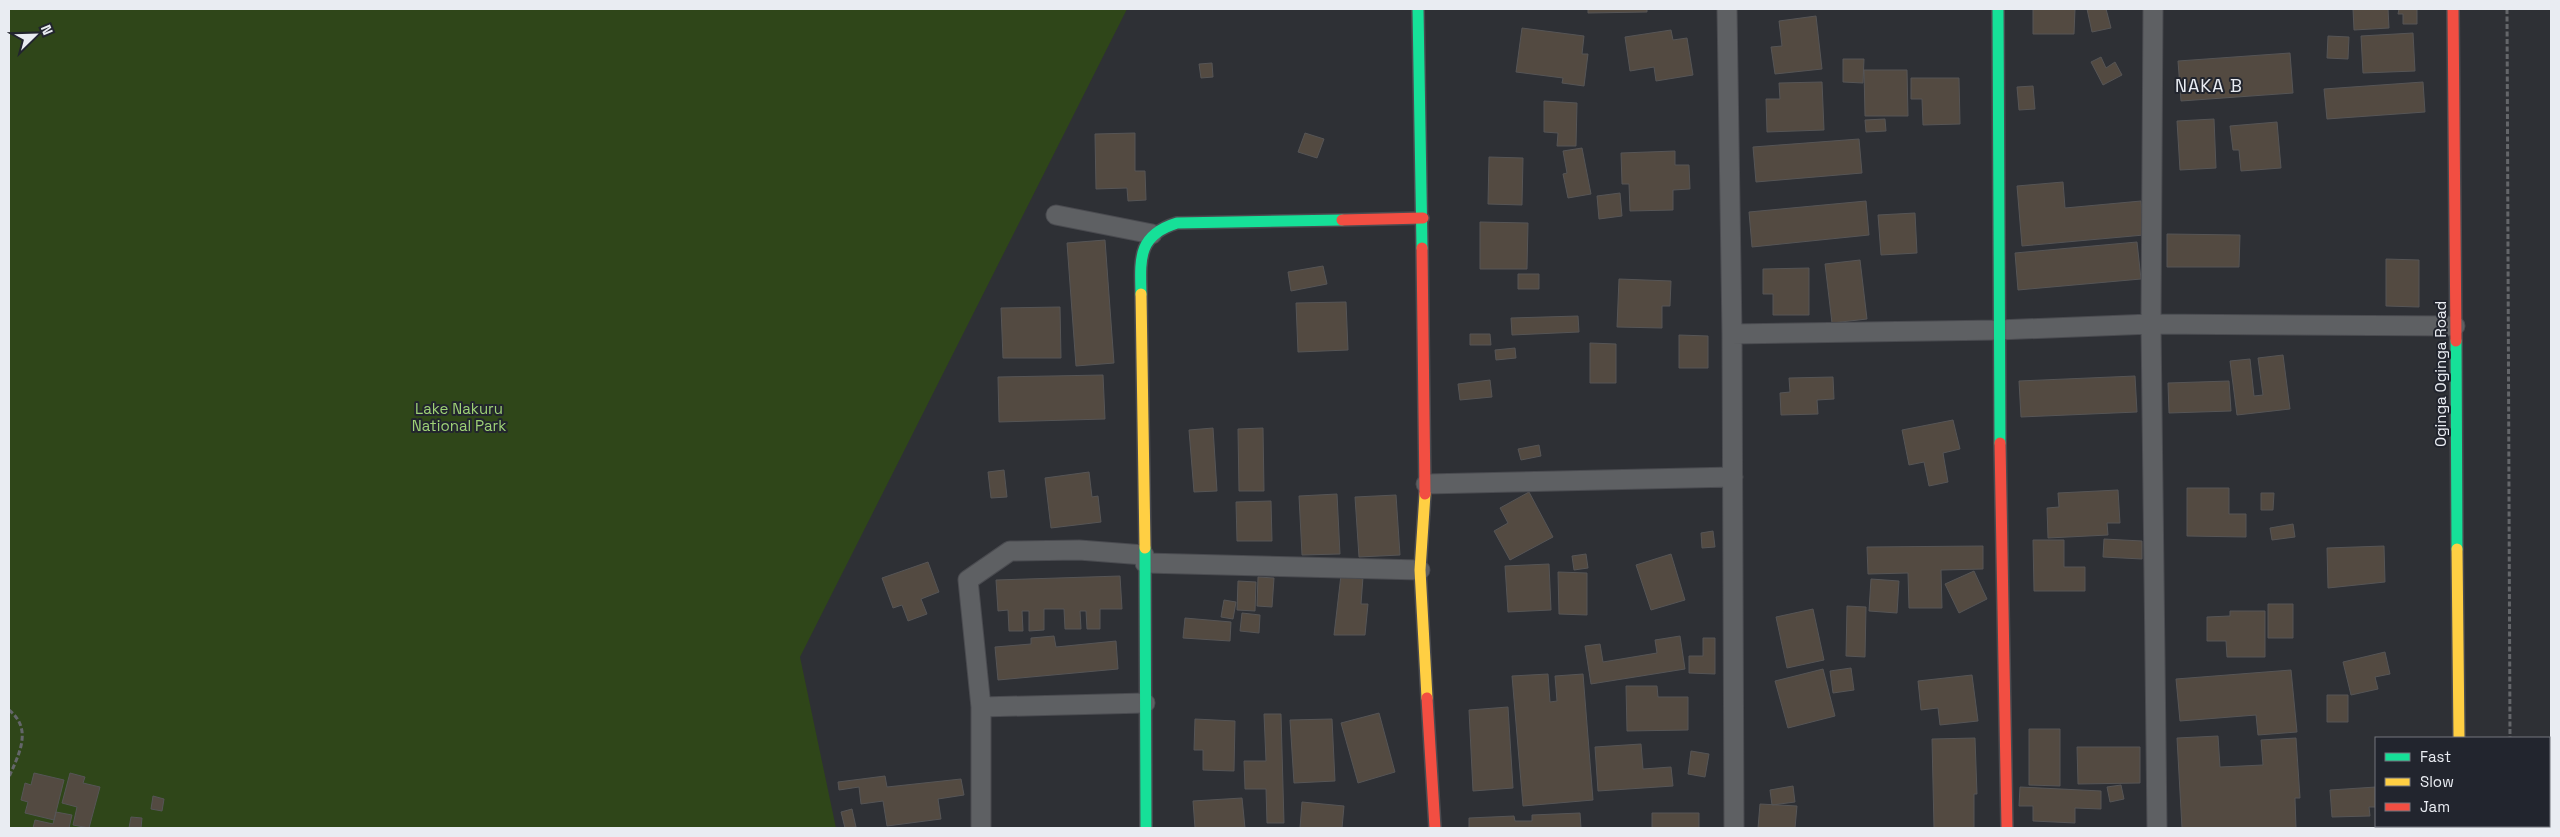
<svg xmlns="http://www.w3.org/2000/svg" width="2560" height="837" font-family="'Space Grotesk',sans-serif">
<style>
.green{fill:#2f4619}
.building{fill:#534a41;stroke:#565556}
.lines{fill:none;stroke-linecap:round;stroke-linejoin:round}
.street-casing{stroke:#4a4b50;stroke-width:21}
.fast-casing{stroke:#4a4b50;stroke-width:14}
.slow-casing{stroke:#4a4b50;stroke-width:14}
.jam-casing{stroke:#4a4b50;stroke-width:14}
.path{stroke:#64666a;stroke-width:3;stroke-dasharray:5 2.5;stroke-linecap:butt}
.street{stroke:#5e6063;stroke-width:19}
.fast{stroke:#16e098;stroke-width:11}
.slow{stroke:#ffcf43;stroke-width:11}
.jam{stroke:#f24e42;stroke-width:11}
.labels{text-anchor:middle;stroke-width:4;stroke-linejoin:round;paint-order:stroke}
.street-label{font-size:15px;fill:#e9ecf2;stroke:#22252e}
.park-label{font-size:15px;fill:#9ed176;stroke:#22252e}
.quarter-label{font-size:18px;letter-spacing:1px;fill:#e9ecf2;stroke:#22252e}
</style>
<rect width="100%" height="100%" fill="#2e3035"/>
<!-- green -->
<path class="green" d="M 9,9 L 1127,9 L 800,657 L 836,828 L 9,828 Z"/>
<!-- building -->
<path class="building" d="M 1588,9 L 1647,9 L 1647,12 L 1588,13 Z
M 2033,9 L 2075,9 L 2074,34 L 2033,34 Z
M 2087,9 L 2106,9 L 2111,28 L 2092,32 Z
M 2353,9 L 2388,9 L 2389,28 L 2354,30 Z
M 2399,9 L 2417,9 L 2417,24 L 2403,24 L 2403,14 L 2398,14 Z
M 1816,16 L 1822,69 L 1775,74 L 1771,47 L 1782,46 L 1779,21 Z
M 1522,28 L 1584,36 L 1582,54 L 1588,54 L 1584,86 L 1562,83 L 1563,78 L 1516,72 Z
M 1671,30 L 1673,40 L 1687,38 L 1693,75 L 1656,81 L 1654,67 L 1630,71 L 1625,37 Z
M 2413,33 L 2415,71 L 2363,73 L 2361,36 Z
M 2328,36 L 2349,37 L 2348,59 L 2327,58 Z
M 2290,53 L 2293,93 L 2181,101 L 2178,61 Z
M 2101,57 L 2106,68 L 2115,62 L 2122,75 L 2103,85 L 2091,62 Z
M 1843,59 L 1864,59 L 1863,83 L 1843,82 Z
M 1212,63 L 1213,77 L 1201,78 L 1199,64 Z
M 1864,70 L 1907,70 L 1908,116 L 1865,116 Z
M 1911,78 L 1959,78 L 1960,124 L 1923,125 L 1922,99 L 1911,99 Z
M 1822,82 L 1824,130 L 1767,132 L 1766,99 L 1780,99 L 1779,83 Z
M 2423,82 L 2425,112 L 2327,119 L 2324,89 Z
M 2033,86 L 2035,109 L 2019,110 L 2017,87 Z
M 1544,101 L 1577,103 L 1576,146 L 1557,146 L 1558,133 L 1544,132 Z
M 1885,119 L 1886,131 L 1866,132 L 1865,120 Z
M 2214,119 L 2216,168 L 2180,170 L 2177,121 Z
M 2277,122 L 2281,168 L 2241,171 L 2239,150 L 2233,150 L 2230,126 Z
M 1135,133 L 1135,171 L 1145,171 L 1146,200 L 1128,201 L 1127,188 L 1096,189 L 1095,134 Z
M 1305,133 L 1324,139 L 1317,158 L 1298,152 Z
M 1859,139 L 1862,173 L 1756,182 L 1753,147 Z
M 1582,148 L 1591,194 L 1568,198 L 1563,174 L 1567,173 L 1563,151 Z
M 1675,151 L 1675,165 L 1689,165 L 1690,189 L 1673,190 L 1673,210 L 1630,211 L 1629,184 L 1622,184 L 1621,153 Z
M 1489,157 L 1523,158 L 1522,205 L 1488,204 Z
M 2063,182 L 2065,208 L 2141,201 L 2144,235 L 2022,246 L 2017,186 Z
M 1620,193 L 1622,216 L 1599,219 L 1597,196 Z
M 1866,201 L 1869,235 L 1752,247 L 1749,212 Z
M 1915,213 L 1917,253 L 1881,255 L 1878,215 Z
M 1480,222 L 1528,223 L 1527,269 L 1480,269 Z
M 2167,234 L 2240,235 L 2239,267 L 2167,267 Z
M 1105,240 L 1114,363 L 1076,366 L 1067,243 Z
M 2137,242 L 2141,279 L 2018,290 L 2015,253 Z
M 2386,259 L 2419,260 L 2419,307 L 2386,306 Z
M 1860,260 L 1867,319 L 1832,323 L 1825,264 Z
M 1323,266 L 1327,284 L 1291,291 L 1288,272 Z
M 1809,268 L 1809,315 L 1773,315 L 1773,294 L 1763,294 L 1763,269 Z
M 1518,274 L 1539,274 L 1539,289 L 1518,289 Z
M 1619,279 L 1671,281 L 1670,306 L 1662,306 L 1662,328 L 1617,327 Z
M 1346,302 L 1348,350 L 1298,352 L 1296,303 Z
M 1060,307 L 1061,358 L 1003,358 L 1001,308 Z
M 1578,316 L 1579,332 L 1512,335 L 1511,318 Z
M 1470,334 L 1490,334 L 1491,345 L 1470,345 Z
M 1679,335 L 1708,336 L 1708,368 L 1679,368 Z
M 1590,343 L 1616,344 L 1616,383 L 1590,383 Z
M 1515,348 L 1516,358 L 1496,360 L 1495,350 Z
M 2283,355 L 2290,409 L 2237,415 L 2230,361 L 2250,359 L 2254,396 L 2263,395 L 2258,358 Z
M 1103,375 L 1105,419 L 999,422 L 998,377 Z
M 2135,376 L 2137,412 L 2021,417 L 2019,381 Z
M 1833,377 L 1834,399 L 1817,400 L 1818,414 L 1781,415 L 1780,393 L 1790,392 L 1789,378 Z
M 1490,380 L 1492,397 L 1460,400 L 1458,384 Z
M 2229,381 L 2231,411 L 2169,413 L 2168,383 Z
M 1953,420 L 1960,449 L 1943,453 L 1948,482 L 1929,486 L 1924,462 L 1909,465 L 1902,430 Z
M 1213,428 L 1217,491 L 1194,492 L 1189,430 Z
M 1263,428 L 1264,491 L 1239,491 L 1238,429 Z
M 1539,445 L 1541,456 L 1521,460 L 1518,449 Z
M 1004,470 L 1007,497 L 991,498 L 988,472 Z
M 1089,472 L 1092,497 L 1098,496 L 1101,522 L 1051,528 L 1045,478 Z
M 2187,488 L 2229,488 L 2229,514 L 2246,514 L 2246,537 L 2187,536 Z
M 2118,490 L 2120,523 L 2107,523 L 2108,535 L 2048,538 L 2047,508 L 2059,507 L 2058,493 Z
M 1529,492 L 1553,537 L 1510,560 L 1494,531 L 1508,523 L 1500,508 Z
M 2261,493 L 2274,493 L 2273,510 L 2261,510 Z
M 1337,494 L 1340,554 L 1302,555 L 1299,496 Z
M 1396,495 L 1400,555 L 1359,557 L 1355,497 Z
M 1271,501 L 1272,541 L 1237,541 L 1236,502 Z
M 2293,524 L 2295,537 L 2272,540 L 2270,528 Z
M 1713,531 L 1715,547 L 1702,548 L 1701,533 Z
M 2104,539 L 2142,541 L 2142,559 L 2103,557 Z
M 2033,540 L 2064,540 L 2064,567 L 2085,567 L 2085,591 L 2034,591 Z
M 1983,546 L 1983,569 L 1941,570 L 1942,608 L 1909,608 L 1908,573 L 1868,574 L 1867,547 Z
M 2384,546 L 2385,582 L 2328,588 L 2327,548 Z
M 1586,554 L 1588,568 L 1574,570 L 1572,556 Z
M 1671,554 L 1685,600 L 1651,610 L 1636,565 Z
M 928,562 L 939,592 L 921,599 L 927,614 L 908,621 L 902,605 L 893,608 L 882,578 Z
M 1549,564 L 1551,610 L 1508,612 L 1505,566 Z
M 1974,571 L 1987,599 L 1959,613 L 1945,584 Z
M 1558,572 L 1587,573 L 1587,615 L 1559,614 Z
M 1341,575 L 1363,577 L 1361,604 L 1368,604 L 1365,635 L 1334,635 Z
M 1120,576 L 1122,609 L 1100,609 L 1100,629 L 1087,629 L 1086,611 L 1080,611 L 1081,629 L 1065,629 L 1064,609 L 1044,609 L 1044,630 L 1029,631 L 1029,611 L 1022,611 L 1023,631 L 1009,631 L 1008,610 L 998,611 L 996,580 Z
M 1258,577 L 1274,578 L 1272,607 L 1257,606 Z
M 1871,579 L 1899,581 L 1897,613 L 1869,611 Z
M 1238,581 L 1256,582 L 1255,611 L 1237,610 Z
M 1224,600 L 1236,602 L 1233,619 L 1221,617 Z
M 2268,604 L 2293,604 L 2293,638 L 2268,638 Z
M 1847,606 L 1866,607 L 1865,657 L 1846,656 Z
M 1813,609 L 1824,660 L 1787,668 L 1776,617 Z
M 2230,611 L 2265,611 L 2265,657 L 2227,657 L 2226,641 L 2207,641 L 2207,617 L 2230,616 Z
M 1242,613 L 1260,615 L 1259,633 L 1240,631 Z
M 1185,618 L 1231,622 L 1230,641 L 1183,638 Z
M 1054,636 L 1056,647 L 1116,641 L 1118,669 L 998,680 L 995,647 L 1031,644 L 1031,638 Z
M 1680,636 L 1685,669 L 1591,684 L 1585,646 L 1600,644 L 1603,662 L 1657,653 L 1655,640 Z
M 1703,638 L 1715,638 L 1715,674 L 1689,673 L 1689,656 L 1703,656 Z
M 2385,652 L 2390,674 L 2375,677 L 2378,689 L 2351,695 L 2343,662 Z
M 1851,668 L 1854,690 L 1833,693 L 1830,671 Z
M 1823,669 L 1835,716 L 1788,728 L 1775,681 Z
M 2291,670 L 2297,732 L 2258,735 L 2256,715 L 2180,721 L 2176,679 Z
M 1548,674 L 1550,702 L 1557,701 L 1555,676 L 1583,674 L 1593,800 L 1523,806 L 1512,676 Z
M 1972,675 L 1978,721 L 1940,725 L 1938,708 L 1921,710 L 1918,681 Z
M 1626,686 L 1657,686 L 1658,697 L 1688,697 L 1688,730 L 1627,731 Z
M 2327,695 L 2348,695 L 2348,722 L 2327,722 Z
M 1508,707 L 1513,788 L 1473,791 L 1469,710 Z
M 1379,713 L 1395,772 L 1358,783 L 1341,723 Z
M 1264,714 L 1281,714 L 1284,823 L 1267,823 L 1266,789 L 1245,789 L 1244,761 L 1266,761 Z
M 1195,719 L 1235,721 L 1234,771 L 1203,770 L 1203,750 L 1194,750 Z
M 1332,719 L 1335,781 L 1294,783 L 1290,720 Z
M 2029,729 L 2060,729 L 2060,786 L 2029,785 Z
M 2218,736 L 2220,767 L 2263,765 L 2261,740 L 2296,738 L 2300,798 L 2295,798 L 2296,828 L 2182,828 L 2177,738 Z
M 1975,738 L 1977,794 L 1974,794 L 1974,828 L 1934,828 L 1932,739 Z
M 1641,744 L 1643,769 L 1671,767 L 1673,786 L 1598,791 L 1595,747 Z
M 2077,747 L 2140,747 L 2140,783 L 2078,784 Z
M 1691,751 L 1709,754 L 1705,777 L 1688,774 Z
M 34,773 L 64,780 L 54,820 L 25,813 L 28,802 L 21,800 L 25,783 L 31,785 Z
M 70,773 L 85,777 L 83,783 L 100,787 L 89,828 L 73,825 L 77,807 L 62,803 Z
M 885,776 L 887,787 L 961,779 L 964,795 L 938,799 L 941,819 L 887,826 L 883,801 L 861,804 L 859,787 L 839,790 L 838,782 Z
M 2121,785 L 2124,799 L 2110,802 L 2107,787 Z
M 1793,786 L 1795,802 L 1772,805 L 1770,790 Z
M 2020,787 L 2101,791 L 2101,809 L 2075,808 L 2075,823 L 2033,821 L 2033,806 L 2019,806 Z
M 2376,787 L 2376,807 L 2369,807 L 2370,816 L 2332,817 L 2330,790 Z
M 153,796 L 164,799 L 162,811 L 151,809 Z
M 1242,798 L 1245,828 L 1195,828 L 1193,801 Z
M 1302,802 L 1344,806 L 1342,828 L 1300,828 Z
M 1760,804 L 1797,806 L 1795,828 L 1758,828 Z
M 852,809 L 856,827 L 845,828 L 841,812 Z
M 56,812 L 72,815 L 69,828 L 33,828 L 35,820 L 53,824 Z
M 1580,813 L 1581,828 L 1469,828 L 1469,818 L 1514,816 L 1515,821 L 1532,821 L 1532,815 Z
M 1652,813 L 1699,813 L 1699,828 L 1652,828 Z
M 131,817 L 142,818 L 141,828 L 129,828 Z"/>
<g class="lines">
<defs>
<path id="street" d="M 1727,9 L 1732,334 L 1734,828
M 2153,9 L 2151,324 L 2157,828
M 1056,215 L 1152,234
M 1732,334 L 1998,330 L 2151,324 L 2455,326
M 1426,484 L 1733,477
M 1145,563 L 1420,570
M 981,707 L 1145,703
M 981,828 L 981,707 L 968,580 L 1010,551 L 1079,550 L 1144,555"/>
<path id="fast" d="M 1418,9 L 1422,248
M 1998,9 L 2000,443
M 1141,294 C 1140,258 1138,235 1177,223 L 1342,220
M 2456,341 L 2457,549
M 1145,548 L 1146,828
M 2460,826 L 2460,828"/>
<path id="slow" d="M 1141,294 L 1145,548
M 1425,494 L 1420,570 L 1427,698
M 2457,549 L 2459,738"/>
<path id="jam" d="M 2453,9 L 2456,341
M 1342,220 L 1423,218
M 1422,248 L 1425,494
M 2000,443 L 2007,828
M 1427,698 L 1435,828"/>
</defs>
<!-- street casing -->
<use href="#street" class="street-casing"/>
<!-- fast casing -->
<use href="#fast" class="fast-casing"/>
<!-- slow casing -->
<use href="#slow" class="slow-casing"/>
<!-- jam casing -->
<use href="#jam" class="jam-casing"/>
<!-- path -->
<path class="path" d="M 2507,9 L 2510,738
M 9,710 C 33,729 19,754 9,777
M 2510,826 L 2510,828"/>
<!-- street -->
<use href="#street" class="street"/>
<!-- fast -->
<use href="#fast" class="fast"/>
<!-- slow -->
<use href="#slow" class="slow"/>
<!-- jam -->
<use href="#jam" class="jam"/>
</g>
<g class="labels">
<!-- street labels -->
<g class="street-label">
<text transform="translate(2441 374) rotate(-90)" y="5">Oginga Oginga Road</text>
</g>
<!-- park labels -->
<g class="park-label">
<text x="459" y="414">Lake Nakuru<tspan x="459" dy="17">National Park</tspan></text>
</g>
<!-- quarter labels -->
<g class="quarter-label">
<text x="2209" y="92">NAKA B</text>
</g>
</g>
<!-- border -->
<rect width="2560" height="837" fill="none" stroke="#e9ecf2" stroke-width="20"/>
<!-- legend -->
<rect x="2375" y="737" width="175" height="90" fill="#22252e" stroke="#72757c"/>
<rect x="2385" y="753" width="25" height="8" fill="#16e098" stroke="#72757c"/>
<text x="2420" y="762" font-size="15" fill="#e9ecf2">Fast</text>
<rect x="2385" y="778" width="25" height="8" fill="#ffcf43" stroke="#72757c"/>
<text x="2420" y="787" font-size="15" fill="#e9ecf2">Slow</text>
<rect x="2385" y="803" width="25" height="8" fill="#f24e42" stroke="#72757c"/>
<text x="2420" y="812" font-size="15" fill="#e9ecf2">Jam</text>
<!-- north arrow -->
<g transform="translate(35 35) rotate(67)" stroke="#22252e" stroke-width="4" paint-order="stroke">
<path d="M0-4L9 19L0 12L-9 19Z" fill="#e9ecf2"/>
<text y="-8" font-size="14" font-weight="bold" text-anchor="middle" fill="#e9ecf2">N</text>
</g>
</svg>
